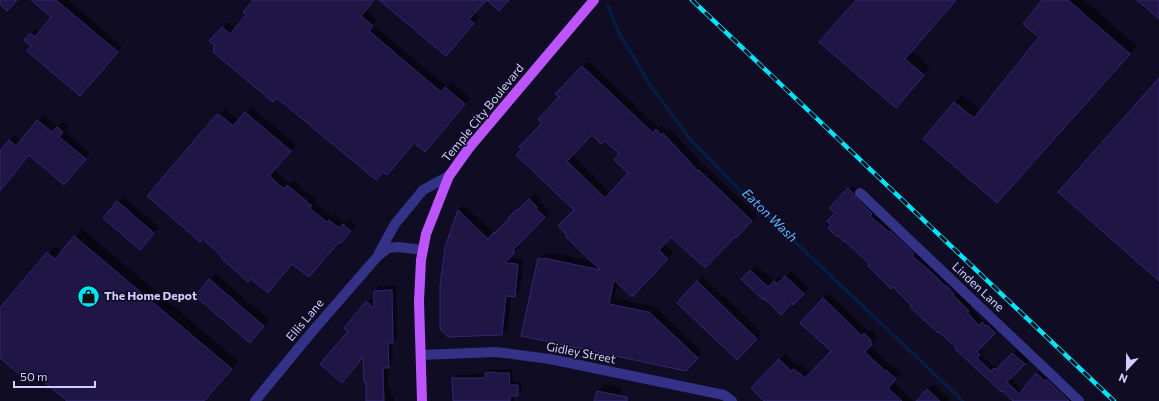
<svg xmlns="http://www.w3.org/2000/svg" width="1159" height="401" font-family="Commissioner,sans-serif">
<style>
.shadow{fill:#0007;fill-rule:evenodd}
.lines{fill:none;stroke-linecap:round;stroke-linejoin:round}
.stream{stroke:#051d43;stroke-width:3.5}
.building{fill:#1f1646;stroke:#342674;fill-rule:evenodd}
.minor{stroke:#343286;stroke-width:10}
.major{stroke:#bc55ff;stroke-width:10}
.rail-casing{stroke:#00e5f9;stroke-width:4.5}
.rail{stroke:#0f0c23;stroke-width:3;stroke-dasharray:9;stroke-linecap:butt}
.labels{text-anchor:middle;stroke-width:3;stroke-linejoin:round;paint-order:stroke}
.street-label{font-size:12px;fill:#d2ceff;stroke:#0f0c23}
.poi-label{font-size:12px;font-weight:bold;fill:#d2ceff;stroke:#0f0c23;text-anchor:start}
.water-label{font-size:13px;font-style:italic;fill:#5cb7ff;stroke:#0f0c23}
</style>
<rect width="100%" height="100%" fill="#0f0c23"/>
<!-- shadow -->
<path class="shadow" d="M 32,0 L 68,0 L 122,46 L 86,89 L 32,46 L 31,34 L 36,29 L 40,32 L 53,17 Z
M 254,0 L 374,0 L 366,10 L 377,20 L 373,25 L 447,87 L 451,82 L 470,98 L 430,145 L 415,142 L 387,174 L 384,171 L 376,179 L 222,28 L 228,22 L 236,29 L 247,15 Z
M 380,0 L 486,0 L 474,12 L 479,17 L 451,49 Z
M 857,0 L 955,0 L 911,51 L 930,67 L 903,99 Z
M 1044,0 L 1084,0 L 1137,46 L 1004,194 L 924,139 L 962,95 L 981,111 L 1041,37 Z
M 588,61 L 659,128 L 662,125 L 667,130 L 669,128 L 704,166 L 705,166 L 757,215 L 736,236 L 671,236 L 664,244 L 673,253 L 632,295 L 618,281 L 614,298 L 655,307 L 702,352 L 685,370 L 522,335 L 539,258 L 545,253 L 550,254 L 551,252 L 593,262 L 575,210 L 543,123 L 560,97 L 557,94 ZM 592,134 L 605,139 L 621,154 L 630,173 L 611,193 L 572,155 Z
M 251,107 L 296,145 L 274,170 L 290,184 L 293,180 L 316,200 L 314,202 L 333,217 L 335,215 L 345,223 L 349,219 L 356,225 L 347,236 L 293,263 L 252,278 L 223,257 L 203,238 L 148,196 L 222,110 L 223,111 L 225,109 L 239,120 Z
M 44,115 L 58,127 L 63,122 L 68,126 L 64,131 L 90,153 L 69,178 L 30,155 L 9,180 L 0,183 L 0,152 L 15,135 L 22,141 Z
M 852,185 L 973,306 L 971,308 L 983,322 L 986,319 L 998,328 L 980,347 L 983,350 L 980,354 L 995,368 L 999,364 L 1000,366 L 1017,349 L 1029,359 L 1010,378 L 1023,391 L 1041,369 L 1073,401 L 1014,401 L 870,264 L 832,225 L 836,213 L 830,208 Z
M 535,194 L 542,201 L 541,203 L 550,211 L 518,244 L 520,246 L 509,258 L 523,259 L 520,290 L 515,296 L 511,295 L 508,329 L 502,334 L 446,247 L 458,210 L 464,205 L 494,234 L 501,227 L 502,228 L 510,219 L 509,218 L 523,204 L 524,205 Z
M 123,197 L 159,227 L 146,243 L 118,202 Z
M 82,229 L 238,361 L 204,401 L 68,401 L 37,375 L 30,382 L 0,344 L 0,310 L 55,246 L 62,252 Z
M 756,265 L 774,282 L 780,276 L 783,279 L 791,271 L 808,288 L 793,303 L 743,279 Z
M 216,274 L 269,320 L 256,336 L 197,296 Z
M 703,277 L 762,333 L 737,359 L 678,303 Z
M 379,286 L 396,286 L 397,337 L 392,342 L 393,362 L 388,367 L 388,389 L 391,389 L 391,395 L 394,395 L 394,401 L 367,401 L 364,356 L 347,377 L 349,331 L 367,302 L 371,298 L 375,301 L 375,291 Z
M 829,293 L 868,331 L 870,329 L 876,334 L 874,336 L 877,338 L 870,346 L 891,366 L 892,365 L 901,373 L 893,382 L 913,401 L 779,401 L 752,388 L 785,354 L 798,366 L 800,364 L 811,374 L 832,351 L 823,299 Z
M 490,369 L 512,369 L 513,382 L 521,382 L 522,391 L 518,395 L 514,395 L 514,401 L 452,401 L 451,398 L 454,396 L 453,379 L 457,375 L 486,374 L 486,373 Z
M 604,384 L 622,388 L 619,401 L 595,401 L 598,391 Z
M 933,384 L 950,399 L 948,401 L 917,401 Z"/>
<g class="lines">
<!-- stream -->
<path class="stream" d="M 608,6 L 618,31 L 651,86 L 690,139 L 735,185 L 963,401"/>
</g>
<!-- building -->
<path class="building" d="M 0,0 L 17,0 L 7,11 L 0,4 Z
M 31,0 L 56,0 L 118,52 L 80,96 L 27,51 L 31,46 L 24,40 L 30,33 L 35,37 L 51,17 Z
M 253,0 L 374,0 L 361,16 L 373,26 L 369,31 L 441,92 L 445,87 L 465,104 L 425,152 L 414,143 L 387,175 L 383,172 L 376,180 L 277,98 L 273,102 L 213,52 L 215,50 L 213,49 L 215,46 L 209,41 L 222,27 L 230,34 L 246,15 L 243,12 Z
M 379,0 L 487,0 L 469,19 L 474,23 L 446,56 Z
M 487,0 L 509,0 L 499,11 Z
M 856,0 L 956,0 L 905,59 L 924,75 L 896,108 L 819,42 Z
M 1042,0 L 1068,0 L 1130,54 L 997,203 L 923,139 L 954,102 L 974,118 L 1039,37 L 1023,24 Z
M 1137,0 L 1159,0 L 1159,19 Z
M 582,66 L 653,133 L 656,129 L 661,135 L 663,133 L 698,171 L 699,170 L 752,221 L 736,238 L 735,237 L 705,268 L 671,237 L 659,250 L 668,259 L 632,297 L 614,280 L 609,304 L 649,312 L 698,358 L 686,371 L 521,336 L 538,258 L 544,259 L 544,258 L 600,270 L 565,236 L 567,235 L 558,226 L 574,210 L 516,155 L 521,150 L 519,147 L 542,123 L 538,119 L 559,97 L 555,94 ZM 592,135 L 601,144 L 605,141 L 619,154 L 614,160 L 628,173 L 605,198 L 567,161 Z
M 1159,78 L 1159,281 L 1058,192 Z
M 245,112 L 291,151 L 269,176 L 284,189 L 287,185 L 312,206 L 309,208 L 327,222 L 329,220 L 339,228 L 343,224 L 351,231 L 342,242 L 338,243 L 309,277 L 292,264 L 268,293 L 251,279 L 248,282 L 221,258 L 222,257 L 203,239 L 200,242 L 147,196 L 216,115 L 217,116 L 219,114 L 233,126 Z
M 37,120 L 52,132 L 57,127 L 63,132 L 59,137 L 86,159 L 64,185 L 29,155 L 0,191 L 0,151 L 9,140 L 16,146 Z
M 848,188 L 854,194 L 856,198 L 872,214 L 870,216 L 889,232 L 890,231 L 914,253 L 912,256 L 931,272 L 945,286 L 946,285 L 954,294 L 953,295 L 969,311 L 967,312 L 979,326 L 982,322 L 986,326 L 987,325 L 995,333 L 977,352 L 980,355 L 977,358 L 991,371 L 994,368 L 996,369 L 1012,353 L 1025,364 L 1007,382 L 1019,394 L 1036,373 L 1045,381 L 1046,379 L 1069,401 L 1013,401 L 1002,391 L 1001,392 L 981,373 L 955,349 L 956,347 L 939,332 L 938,333 L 910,307 L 911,305 L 893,287 L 891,289 L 868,266 L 869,264 L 845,241 L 844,242 L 838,236 L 837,237 L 828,228 L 831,225 L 827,221 L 835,213 L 829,208 Z
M 529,199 L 537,207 L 536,209 L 545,217 L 513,250 L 515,252 L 505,263 L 518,264 L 515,297 L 506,296 L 502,335 L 448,337 L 440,329 L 440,285 L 445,247 L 458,210 L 488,239 L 494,232 L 495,233 L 509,219 L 508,218 L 517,209 L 518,210 Z
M 117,201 L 154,233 L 140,250 L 103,218 Z
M 74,236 L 232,369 L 204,401 L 67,401 L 36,375 L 30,383 L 0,358 L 0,308 L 47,252 L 55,259 Z
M 750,270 L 768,287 L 774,281 L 777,284 L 785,276 L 804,294 L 793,305 L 792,303 L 781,315 L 769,303 L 764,299 L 763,300 L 741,279 Z
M 209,279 L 264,326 L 250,343 L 195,296 Z
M 697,281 L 757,339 L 737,360 L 677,303 Z
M 392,290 L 393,343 L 388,343 L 389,368 L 383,368 L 384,401 L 366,401 L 366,382 L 364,382 L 363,357 L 342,383 L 320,364 L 348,331 L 344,328 L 366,301 L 374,308 L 374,291 Z
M 823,298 L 862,336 L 864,333 L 871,340 L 870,342 L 872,344 L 865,352 L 885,371 L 886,370 L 896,379 L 888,388 L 902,401 L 764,401 L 751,388 L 779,359 L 791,371 L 794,369 L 805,378 L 831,351 L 800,323 Z
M 496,372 L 496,373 L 509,373 L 510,385 L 518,385 L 518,396 L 510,396 L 510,401 L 453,401 L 452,378 L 485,378 L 485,373 Z
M 927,389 L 940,401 L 916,401 Z
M 597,391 L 627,397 L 627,401 L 594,401 Z"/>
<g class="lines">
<!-- minor -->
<path class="minor" d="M 860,193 L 1079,401
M 379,253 L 395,224 L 423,190 L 449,176
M 421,355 L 496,352 L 550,359 L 724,395 L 732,401
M 255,401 L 311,333 L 377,257 L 388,248 L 399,247 L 423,250"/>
<!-- major -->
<path class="major" d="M 422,401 L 419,301 L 421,260 L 426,234 L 441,196 L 449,176 L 469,148 L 594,0"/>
<defs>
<path id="rail" d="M 692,0 L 1114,401"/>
</defs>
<!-- rail casing -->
<use href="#rail" class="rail-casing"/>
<!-- rail -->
<use href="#rail" class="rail"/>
</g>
<!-- icons -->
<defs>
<symbol id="shop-disc" viewBox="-11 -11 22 22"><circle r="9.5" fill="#00e5f9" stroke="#0f0c23"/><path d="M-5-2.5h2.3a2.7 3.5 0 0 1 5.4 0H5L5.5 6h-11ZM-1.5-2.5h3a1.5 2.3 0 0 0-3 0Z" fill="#111"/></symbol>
</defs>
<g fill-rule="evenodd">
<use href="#shop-disc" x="76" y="284" width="25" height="25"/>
</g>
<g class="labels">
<!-- street labels -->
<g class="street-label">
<text transform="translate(483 113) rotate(-51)" y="4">Temple City Boulevard</text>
<text transform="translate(978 287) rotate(43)" y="4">Linden Lane</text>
<text transform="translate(305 320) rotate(-50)" y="4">Ellis Lane</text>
<text transform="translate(581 353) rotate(11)" y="4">Gidley Street</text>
</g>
<!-- poi labels -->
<g class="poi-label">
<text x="104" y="300">The Home Depot</text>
</g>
<!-- water labels -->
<g class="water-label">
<text transform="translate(770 215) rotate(44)" y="5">Eaton Wash</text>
</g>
</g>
<!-- north arrow -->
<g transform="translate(1127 369) rotate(202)" stroke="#0f0c23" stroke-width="3" paint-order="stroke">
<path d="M0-3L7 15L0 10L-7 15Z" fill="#d2ceff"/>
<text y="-6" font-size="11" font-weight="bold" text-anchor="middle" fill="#d2ceff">N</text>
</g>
<!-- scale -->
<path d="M14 381v6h81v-6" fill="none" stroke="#d2ceff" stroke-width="2"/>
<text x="20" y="381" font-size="12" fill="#d2ceff" stroke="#0f0c23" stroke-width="3" paint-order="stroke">50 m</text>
</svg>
